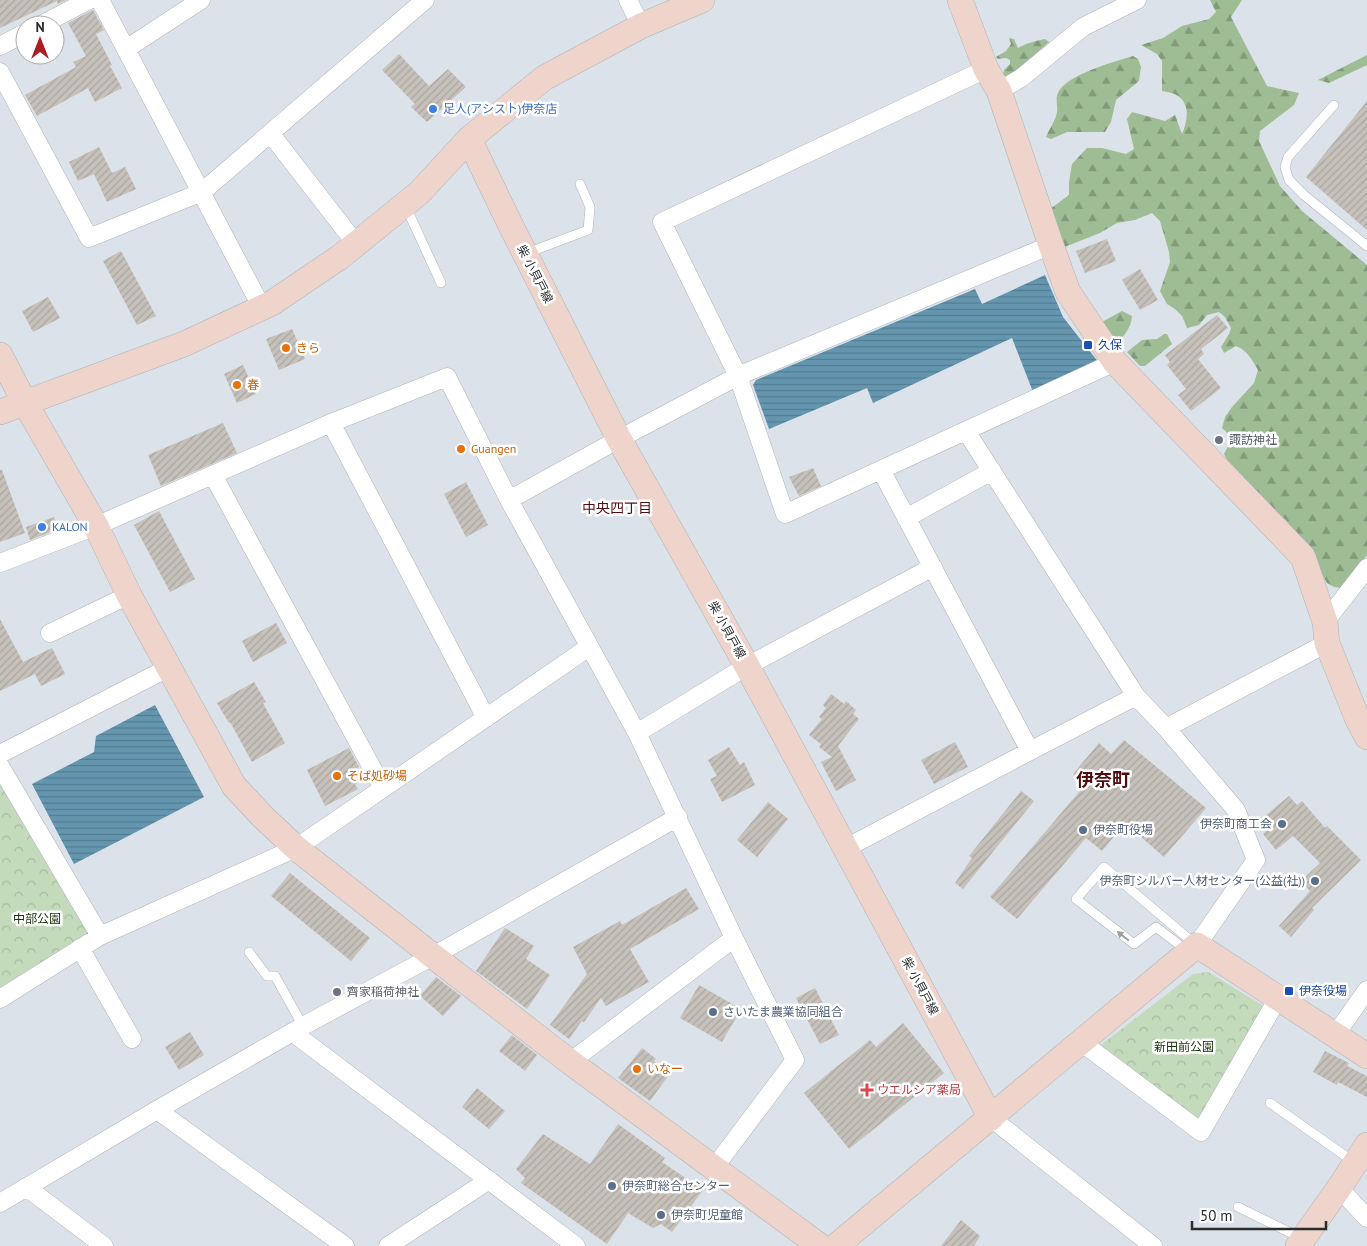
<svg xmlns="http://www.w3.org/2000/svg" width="1367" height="1246" font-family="'PT Sans','Noto Sans JP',sans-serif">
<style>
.forest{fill:url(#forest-firs)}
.park{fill:url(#park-crowns)}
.water{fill:url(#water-rules)}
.building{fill:url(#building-hatch)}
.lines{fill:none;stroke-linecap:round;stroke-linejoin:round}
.lane-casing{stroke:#aeb4ba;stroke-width:10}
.street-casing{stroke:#aeb4ba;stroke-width:19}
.secondary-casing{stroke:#aeb4ba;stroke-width:26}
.lane{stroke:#fff;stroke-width:9}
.street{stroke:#fff;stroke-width:18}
.secondary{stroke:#eed4ca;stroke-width:25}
.oneway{fill:#9fa0a1}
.shop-dot{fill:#3f7fe0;stroke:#fff;stroke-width:2}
.transit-dot{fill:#1a4fb4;stroke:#fff;stroke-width:2}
.food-dot{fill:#e8710a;stroke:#fff;stroke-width:2}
.worship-dot{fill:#6b7280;stroke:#fff;stroke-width:2}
.service-dot{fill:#5c6f8a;stroke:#fff;stroke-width:2}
.health-dot{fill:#e0444e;stroke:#fff;stroke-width:2}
.labels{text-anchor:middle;stroke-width:5;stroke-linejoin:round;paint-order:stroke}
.shop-label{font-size:12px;fill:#366cbe;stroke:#fff;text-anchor:start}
.street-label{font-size:12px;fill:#2a2c2e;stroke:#fff}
.transit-label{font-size:12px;fill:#164399;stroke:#fff;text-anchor:start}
.food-label{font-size:12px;fill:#c56008;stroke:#fff;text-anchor:start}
.worship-label{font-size:12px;fill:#5b616d;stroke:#fff;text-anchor:start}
.service-label{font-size:12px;fill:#4e5e75;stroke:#fff;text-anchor:start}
.park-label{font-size:12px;fill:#153207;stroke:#fff}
.health-label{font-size:12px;fill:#be3a42;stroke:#fff;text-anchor:start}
.neighbourhood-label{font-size:14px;fill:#520d0f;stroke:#fff}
.district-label{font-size:18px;font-weight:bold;fill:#520d0f;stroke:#fff}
</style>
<defs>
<pattern id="forest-firs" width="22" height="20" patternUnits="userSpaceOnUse" patternTransform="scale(1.25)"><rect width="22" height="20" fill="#9ebd94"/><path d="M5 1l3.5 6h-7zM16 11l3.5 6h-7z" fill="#819a79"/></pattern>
<pattern id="park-crowns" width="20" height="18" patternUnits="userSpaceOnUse" patternTransform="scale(1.25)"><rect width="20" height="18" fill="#c3dabb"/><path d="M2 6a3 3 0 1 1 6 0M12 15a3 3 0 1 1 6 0" fill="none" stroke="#a8bba1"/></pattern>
<pattern id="water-rules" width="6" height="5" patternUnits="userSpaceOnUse" patternTransform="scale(1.25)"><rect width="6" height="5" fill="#6496b0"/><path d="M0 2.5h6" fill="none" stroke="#537b90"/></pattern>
<pattern id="building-hatch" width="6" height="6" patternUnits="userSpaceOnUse" patternTransform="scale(1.25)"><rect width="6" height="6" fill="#c6c1ba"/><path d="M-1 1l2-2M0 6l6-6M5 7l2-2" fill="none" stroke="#aaa6a0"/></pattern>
</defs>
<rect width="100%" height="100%" fill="#dce2e9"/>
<!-- forest -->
<path class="forest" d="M 1210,0 L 1242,0 L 1231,17 L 1267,86 L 1299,93 L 1294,105 L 1260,131 L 1259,141 L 1280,186 L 1302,211 L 1367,265 L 1367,555 L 1343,588 L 1334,587 L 1327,583 L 1304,544 L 1286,520 L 1229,471 L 1228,462 L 1224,454 C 1230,442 1234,438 1222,428 L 1225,417 L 1232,407 L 1254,383 L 1258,370 C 1252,360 1247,350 1236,346 L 1224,353 L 1221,347 L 1229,334 L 1231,328 L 1225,317 L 1219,312 L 1207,315 L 1199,325 L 1187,328 L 1182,316 L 1175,309 L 1167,304 L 1160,291 L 1170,262 L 1169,252 L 1160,221 L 1152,213 L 1135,220 L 1117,223 L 1100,233 L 1062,248 L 1050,209 L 1069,195 L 1069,182 L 1072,164 L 1087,148 L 1102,148 L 1126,154 L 1134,149 L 1127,119 L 1132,112 L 1165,121 L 1175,115 L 1182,134 C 1187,122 1191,105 1178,96 C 1174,93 1167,92 1162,91 L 1162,61 L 1157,54 L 1141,45 L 1163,38 L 1182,26 L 1209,19 L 1216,12 Z
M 1009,38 L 1014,39 L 1018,48 C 1027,43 1035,41 1045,39 L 1049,42 L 1022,66 L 1015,74 L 1007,78 L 1003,75 L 1004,70 L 1010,64 L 1010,60 L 1006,58 L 998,59 L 996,57 L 1006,51 L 1011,44 Z
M 1367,55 L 1367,65 L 1329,83 L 1318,80 Z
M 1133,56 L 1138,59 L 1141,67 L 1139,81 L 1116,100 L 1111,122 L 1105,132 L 1067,132 L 1051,139 L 1046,137 C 1049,129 1056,120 1057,112 C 1058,105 1055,99 1058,93 C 1065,75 1114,62 1133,56 Z
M 1122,311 L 1132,316 C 1131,328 1126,332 1119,342 L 1106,328 L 1102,322 Z
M 1164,334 L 1167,334 L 1172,344 L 1145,366 L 1140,366 L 1127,352 L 1142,340 L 1157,339 Z"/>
<!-- park -->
<path class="park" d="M 0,781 L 89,932 L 0,988 Z
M 1208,972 L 1265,1007 L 1201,1120 L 1195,1121 L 1102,1051 L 1101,1045 L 1193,974 Z"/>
<!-- water -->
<path class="water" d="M 1045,275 L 1063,317 L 1099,363 L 1033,392 L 1012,338 L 873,403 L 867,388 L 769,429 L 753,385 L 756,380 L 975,289 L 982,304 Z
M 155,705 L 204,797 L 74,864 L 32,784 L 94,752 L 96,736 Z"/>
<!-- building -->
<path class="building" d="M 0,0 L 66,0 L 58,4 L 57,1 L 0,28 Z
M 93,10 L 104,30 L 96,34 L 112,65 L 110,66 L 122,88 L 95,102 L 88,88 L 37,116 L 25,95 L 76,67 L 73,62 L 86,56 L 68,23 Z
M 399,54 L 429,86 L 448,69 L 466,87 L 427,122 L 411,107 L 415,104 L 382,70 Z
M 1367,101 L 1367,230 L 1306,177 Z
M 99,147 L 112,173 L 125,167 L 136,189 L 107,202 L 94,174 L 78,181 L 69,162 Z
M 1107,239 L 1116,261 L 1085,273 L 1076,251 Z
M 121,251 L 156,316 L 137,325 L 103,261 Z
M 1140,269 L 1158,300 L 1140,310 L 1122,280 Z
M 48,297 L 60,318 L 33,332 L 22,311 Z
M 1217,315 L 1228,328 L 1201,349 L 1204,354 L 1198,359 L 1221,388 L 1191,411 L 1178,395 L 1186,389 L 1167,365 L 1170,362 L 1165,355 Z
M 292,329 L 305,359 L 279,370 L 266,339 Z
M 243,365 L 256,394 L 237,403 L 224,374 Z
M 223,423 L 237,453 L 161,486 L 148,455 Z
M 813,468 L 821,486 L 799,496 L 789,477 Z
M 0,470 L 2,470 L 25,533 L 0,542 Z
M 466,482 L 488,525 L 466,537 L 444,494 Z
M 159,511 L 195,579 L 170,592 L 134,525 Z
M 54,517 L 58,529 L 30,540 L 26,527 Z
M 0,619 L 23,662 L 52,648 L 65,674 L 41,686 L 35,674 L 0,691 Z
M 276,623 L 287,643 L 253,662 L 242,641 Z
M 254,682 L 266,702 L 263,703 L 285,743 L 252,762 L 230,722 L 229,723 L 217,703 Z
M 831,694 L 844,704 L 846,701 L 856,710 L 853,714 L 859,719 L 838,746 L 856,780 L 836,791 L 821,762 L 832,757 L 819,747 L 821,744 L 809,735 L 822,719 L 819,717 L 826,708 L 823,705 Z
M 1124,740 L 1206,808 L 1164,857 L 1125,823 L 1102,851 L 1086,838 L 1017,919 L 990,897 L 1085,785 L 1073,774 L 1099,743 L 1111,754 Z
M 955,742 L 968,767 L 934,784 L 921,760 Z
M 729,747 L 740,765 L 744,762 L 755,785 L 722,802 L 710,779 L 717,776 L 708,760 Z
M 349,748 L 359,767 L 356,768 L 362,781 L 355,784 L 358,789 L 325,806 L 307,770 Z
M 1021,791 L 1034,801 L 963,889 L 955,883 L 972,858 L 969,856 Z
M 1289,796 L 1297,805 L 1302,801 L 1325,828 L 1327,826 L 1361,860 L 1312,908 L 1314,910 L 1291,937 L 1279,926 L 1310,891 L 1301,881 L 1320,863 L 1293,836 L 1276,850 L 1263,834 L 1266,831 L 1259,821 Z
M 768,802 L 788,819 L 757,857 L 737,840 Z
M 290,873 L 370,938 L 351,961 L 271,896 Z
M 686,888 L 699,909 L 630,949 L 649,982 L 606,1006 L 601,998 L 584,1022 L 582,1021 L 569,1039 L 550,1025 L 587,974 L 573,947 L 620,921 L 622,925 Z
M 505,928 L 534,946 L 526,959 L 550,975 L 527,1009 L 476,971 Z
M 436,977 L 461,996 L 443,1016 L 420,996 Z
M 699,985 L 741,1009 L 722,1042 L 680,1018 Z
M 815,988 L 839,1035 L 820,1044 L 796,998 Z
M 903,1023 L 944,1073 L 849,1149 L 804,1093 L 870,1040 L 876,1047 Z
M 190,1032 L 204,1055 L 179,1070 L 165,1047 Z
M 512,1035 L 537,1055 L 525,1071 L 499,1051 Z
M 642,1048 L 656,1059 L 654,1061 L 668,1070 L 665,1074 L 668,1076 L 650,1101 L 618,1078 Z
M 1325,1051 L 1349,1063 L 1347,1066 L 1367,1076 L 1367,1097 L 1338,1082 L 1337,1085 L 1313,1072 Z
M 477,1088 L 505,1111 L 489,1129 L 462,1107 Z
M 618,1124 L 665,1158 L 662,1162 L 703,1190 L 672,1232 L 661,1224 L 653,1228 L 628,1213 L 607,1244 L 521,1183 L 525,1178 L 516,1169 L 543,1134 L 590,1164 Z
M 961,1220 L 980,1236 L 974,1246 L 941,1246 Z"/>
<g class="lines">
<defs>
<path id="lane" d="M 1334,105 L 1288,157 L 1285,167 L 1289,180 L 1304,195 L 1367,246
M 406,207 L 441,283
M 527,253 L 588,230 L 590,207 L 580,184
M 1186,950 L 1156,927 L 1134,944 L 1076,899 L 1104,867 L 1196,945
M 249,952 L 267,976 L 275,976 L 303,1026
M 1270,1103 L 1354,1162
M 1238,1207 L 1301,1238"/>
<path id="street" d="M 100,0 L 262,308
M 628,0 L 641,26
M 41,25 L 89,0
M 0,46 L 25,33
M 126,49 L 201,0
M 986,69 L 662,222 L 738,376 L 785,514 L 1115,362
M 0,72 L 89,238 L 202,192 L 425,0
M 999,91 L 1021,78 L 1083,27 L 1137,0
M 270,133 L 356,244
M 331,423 L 486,718
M 966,431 L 1136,696
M 881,470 L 1030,751
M 213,475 L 383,788
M 509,500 L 619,439 L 738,376 L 1051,245
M 906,518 L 992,471
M 0,563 L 96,526 L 331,423 L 447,377 L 509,500 L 637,733 L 734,938 L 795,1060 L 714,1168
M 1325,622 L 1367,568
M 50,633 L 129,595
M 1166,728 L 1327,643
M 637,733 L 747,666 L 933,567
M 0,754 L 168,668
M 0,766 L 100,936
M 846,848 L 1030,751 L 1136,696 L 1166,728 L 1236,810 L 1256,860 L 1197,945
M 80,948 L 132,1039
M 0,999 L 100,936 L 296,848 L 589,647
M 292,1032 L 576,1246
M 1335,1035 L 1367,990
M 1081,1042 L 1201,1132 L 1278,998
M 570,1062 L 734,938
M 157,1110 L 345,1246
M 991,1118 L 1153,1246
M 26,1187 L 104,1246
M 1339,1188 L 1367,1218
M 0,1203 L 157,1110 L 303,1026 L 433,956 L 678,817
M 388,1246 L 489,1180"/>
<path id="secondary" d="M 960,0 L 986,69 L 999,91 L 1051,245 L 1068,292 L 1115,362 L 1303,557 L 1325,622 L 1327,643 L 1358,720 L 1367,737
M 469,139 L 511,226 L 619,439 L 747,666 L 991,1118
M 0,355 L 25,403 L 96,526 L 129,595 L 234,786 L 263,817 L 296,848 L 433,956 L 570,1062 L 820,1246
M 0,412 L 184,344 L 272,303 L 340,257 L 419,193 L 469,139 L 544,78 L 641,26 L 702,0
M 836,1246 L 1197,945 L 1367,1056
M 1298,1246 L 1339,1188 L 1367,1145"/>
</defs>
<!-- lane casing -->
<use href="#lane" class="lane-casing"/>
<!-- street casing -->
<use href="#street" class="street-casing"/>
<!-- secondary casing -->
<use href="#secondary" class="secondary-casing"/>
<!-- lane -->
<use href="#lane" class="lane"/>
<!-- street -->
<use href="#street" class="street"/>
<!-- secondary -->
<use href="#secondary" class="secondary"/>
</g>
<!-- one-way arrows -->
<defs><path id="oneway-solid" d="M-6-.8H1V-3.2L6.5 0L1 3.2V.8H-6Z" transform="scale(1.25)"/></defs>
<use class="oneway" href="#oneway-solid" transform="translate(1123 936) rotate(-142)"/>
<!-- markers -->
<g class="shop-dot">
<circle cx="433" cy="109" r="5"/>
<circle cx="42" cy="527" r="5"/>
</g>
<g class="transit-dot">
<rect x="1083" y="340" width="10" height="10" rx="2.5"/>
<rect x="1284" y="986" width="10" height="10" rx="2.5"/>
</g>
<g class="food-dot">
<circle cx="286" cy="348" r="5"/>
<circle cx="237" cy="385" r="5"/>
<circle cx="461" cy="449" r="5"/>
<circle cx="337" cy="776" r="5"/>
<circle cx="637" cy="1069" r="5"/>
</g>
<g class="worship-dot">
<circle cx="1219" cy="440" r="5"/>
<circle cx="337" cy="992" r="5"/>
</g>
<g class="service-dot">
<circle cx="1282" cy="824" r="5"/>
<circle cx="1083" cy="830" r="5"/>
<circle cx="1315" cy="881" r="5"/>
<circle cx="713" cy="1012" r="5"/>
<circle cx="612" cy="1186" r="5"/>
<circle cx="661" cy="1215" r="5"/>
</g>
<path class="health-dot" d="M864.5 1082.5h5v5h5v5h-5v5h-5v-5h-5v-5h5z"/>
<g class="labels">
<!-- shop labels -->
<g class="shop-label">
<text x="443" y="113">足人(アシスト)伊奈店</text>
<text x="52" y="531">KALON</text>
</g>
<!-- street labels -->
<g class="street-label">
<text transform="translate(535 274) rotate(63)" y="4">柴 小貝戸線</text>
<text transform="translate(727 630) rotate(61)" y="4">柴 小貝戸線</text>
<text transform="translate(920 986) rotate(62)" y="4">柴 小貝戸線</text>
</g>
<!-- transit labels -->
<g class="transit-label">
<text x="1098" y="349">久保</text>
<text x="1299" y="995">伊奈役場</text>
</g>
<!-- food labels -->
<g class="food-label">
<text x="296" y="352">きら</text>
<text x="247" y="389">春</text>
<text x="471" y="453">Guangen</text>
<text x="347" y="780">そば処砂場</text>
<text x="647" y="1073">いなー</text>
</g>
<!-- worship labels -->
<g class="worship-label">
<text x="1229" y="444">諏訪神社</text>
<text x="347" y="996">齊家稲荷神社</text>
</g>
<!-- service labels -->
<g class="service-label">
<text x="1272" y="828" text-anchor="end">伊奈町商工会</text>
<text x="1093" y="834">伊奈町役場</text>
<text x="1305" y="885" text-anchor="end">伊奈町シルバー人材センター(公益(社))</text>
<text x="723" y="1016">さいたま農業協同組合</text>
<text x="622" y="1190">伊奈町総合センター</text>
<text x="671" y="1219">伊奈町児童館</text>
</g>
<!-- park labels -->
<g class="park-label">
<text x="37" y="923">中部公園</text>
<text x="1184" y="1051">新田前公園</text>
</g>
<!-- health labels -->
<g class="health-label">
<text x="877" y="1094">ウエルシア薬局</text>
</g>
<!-- neighbourhood labels -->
<g class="neighbourhood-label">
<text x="617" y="513">中央四丁目</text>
</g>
<!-- district labels -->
<g class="district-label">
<text x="1103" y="786">伊奈町</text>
</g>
</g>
<!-- north arrow -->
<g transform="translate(40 40)"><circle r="24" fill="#ffffff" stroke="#aaabab"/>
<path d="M0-4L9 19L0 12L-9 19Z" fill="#ae1b23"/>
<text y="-8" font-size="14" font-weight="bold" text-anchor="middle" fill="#2a2c2e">N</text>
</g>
<!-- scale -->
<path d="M1192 1221v8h134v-8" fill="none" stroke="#2a2c2e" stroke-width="2.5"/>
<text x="1200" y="1221" font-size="15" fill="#2a2c2e" stroke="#ffffff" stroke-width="4" paint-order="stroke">50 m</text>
</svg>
